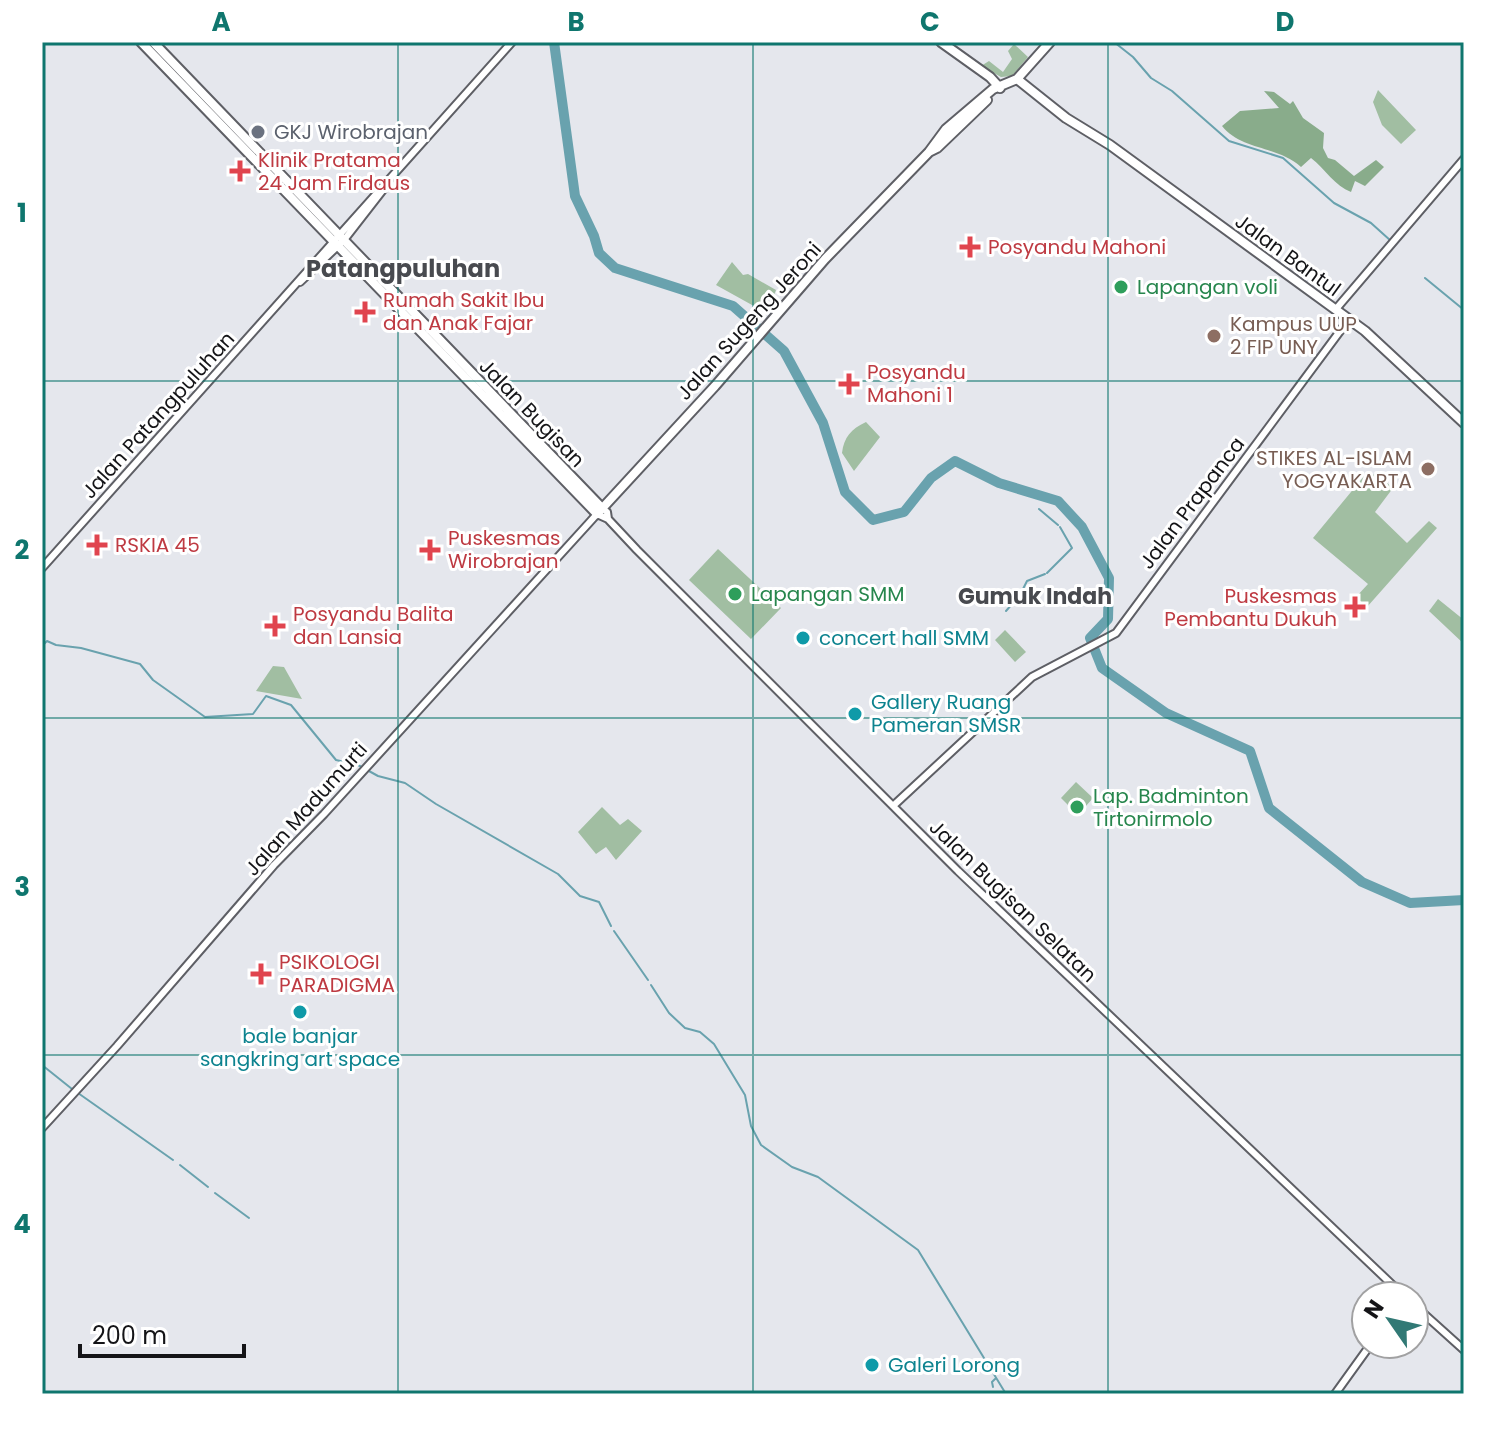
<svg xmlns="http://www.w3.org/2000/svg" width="1506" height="1436" font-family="Poppins,sans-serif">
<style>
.green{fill:#a1bea2}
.forest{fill:#89ac8b}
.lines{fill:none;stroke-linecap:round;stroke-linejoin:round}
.stream{stroke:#69a2ae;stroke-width:2}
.river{stroke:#69a2ae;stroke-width:10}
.minor-casing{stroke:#5e5f65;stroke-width:10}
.major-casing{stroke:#5e5f65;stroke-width:12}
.minor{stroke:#fff;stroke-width:6}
.major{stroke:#fff;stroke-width:8}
.grid{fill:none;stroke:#0f766e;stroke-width:2;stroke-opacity:0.55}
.worship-dot{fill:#6b7280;stroke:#fff;stroke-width:3}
.health-dot{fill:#e0444e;stroke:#fff;stroke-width:3}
.leisure-dot{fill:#2e9e5b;stroke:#fff;stroke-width:3}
.education-dot{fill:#8d6e63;stroke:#fff;stroke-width:3}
.culture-dot{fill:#0f9aa8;stroke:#fff;stroke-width:3}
.labels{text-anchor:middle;stroke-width:6;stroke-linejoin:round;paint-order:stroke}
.worship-label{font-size:20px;fill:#5b616d;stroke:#fff;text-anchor:start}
.health-label{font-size:20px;fill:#be3a42;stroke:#fff;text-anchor:start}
.street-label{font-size:20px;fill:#141417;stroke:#fff}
.leisure-label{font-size:20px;fill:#27864d;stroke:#fff;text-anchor:start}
.education-label{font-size:20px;fill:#785e54;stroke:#fff;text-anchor:start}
.culture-label{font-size:20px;fill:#0d838f;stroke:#fff;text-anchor:start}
.neighbourhood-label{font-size:22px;font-weight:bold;fill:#484a4f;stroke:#fff}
.quarter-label{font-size:24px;font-weight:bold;fill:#484a4f;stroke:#fff}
.neatline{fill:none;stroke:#0f766e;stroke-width:3}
.grid-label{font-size:26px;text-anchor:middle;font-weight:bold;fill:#0f766e}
</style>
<rect width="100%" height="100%" fill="#e5e7ed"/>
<!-- green -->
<path class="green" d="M 1014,44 L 1028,57 L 1012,76 L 1001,77 L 981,66 L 989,61 L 1003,72 L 1012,59 L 1008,51 Z
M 1378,90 L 1416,130 L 1401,144 L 1382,125 L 1373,102 Z
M 732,262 L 743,275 L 748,274 L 776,290 L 774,295 L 770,294 L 765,306 L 752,305 L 716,285 Z
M 866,422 L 880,437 L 854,471 L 842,453 C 844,437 851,429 866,422 Z
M 1375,473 L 1393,488 L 1375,512 L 1407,543 L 1429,521 L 1437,528 L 1367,607 L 1356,597 L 1368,584 L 1313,538 L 1365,475 L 1370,478 Z
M 718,549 L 781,608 L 751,639 L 689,580 Z
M 1438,599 L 1464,620 L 1464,644 L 1429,611 Z
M 1005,630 L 1026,652 L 1015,662 L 995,640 Z
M 273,666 L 284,667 L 302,699 L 256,691 Z
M 1076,782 L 1093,798 L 1078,815 L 1061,798 Z
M 602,807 L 620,825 L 628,819 L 642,831 L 616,860 L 606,847 L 596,854 L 578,832 Z"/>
<!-- forest -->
<path class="forest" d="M 1264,91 L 1274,92 L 1290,104 L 1293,101 L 1303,118 L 1324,133 L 1323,148 L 1328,158 L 1335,160 L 1354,176 L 1376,160 L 1384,167 L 1365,186 L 1355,181 L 1351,192 C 1335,186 1325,169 1311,158 L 1301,167 C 1278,146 1241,150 1222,126 L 1240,111 L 1279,108 Z"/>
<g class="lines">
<!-- stream -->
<path class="stream" d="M 1114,42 L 1133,57 L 1151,78 L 1172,91 L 1229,141 L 1283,158 L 1334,203 L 1371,223 L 1391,241
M 1425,278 L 1464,310
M 1039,509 L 1058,525
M 1047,573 L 1072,548 L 1060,527
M 1020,595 L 1027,581 L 1045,574
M 1006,611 L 1020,595
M 42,646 L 47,641 L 56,645 L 81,648 L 140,664 L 153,680 L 205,717 L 253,714 L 266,696 L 291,705 L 336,760 L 358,765 L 378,776 L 405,783 L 436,804 L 558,874 L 580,896 L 599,902 L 611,926
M 614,931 L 648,980
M 651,985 L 669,1013 L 685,1028 L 700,1032 L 714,1044 L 745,1095 L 751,1126 L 761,1145 L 792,1167 L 818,1177 L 918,1250 L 1006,1394
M 42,1065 L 72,1089
M 78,1093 L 173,1160
M 180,1165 L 208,1187
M 215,1193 L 249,1218
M 993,1387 L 992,1382 L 995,1379
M 995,1393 L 995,1394"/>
<!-- river -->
<path class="river" d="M 554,42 L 575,196 L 594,236 L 599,253 L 615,268 L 733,306 L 784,351 L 823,423 L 845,492 L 873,520 L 904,512 L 931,478 L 955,461 L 999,483 L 1058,501 L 1082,527 L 1109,578 L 1108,619 L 1090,638 L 1102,668 L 1166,713 L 1250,751 L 1269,808 L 1362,882 L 1410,903 L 1464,900"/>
<defs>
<path id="minor" d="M 300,282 L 344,240 L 386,186
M 1336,309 L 1464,159
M 602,508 L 607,512 L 608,519 L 637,550 L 958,871 L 1404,1296
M 42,568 L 512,42
M 893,806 L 1032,677 L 1116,633 L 1349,319
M 42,1128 L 117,1046 L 274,865 L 324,814 L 588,524 L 597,514 L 608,519
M 1414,1305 L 1464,1350
M 1335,1394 L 1371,1344"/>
<path id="major" d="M 141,42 L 597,514 L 715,386 L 825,259 L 929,152 L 946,129 L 993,89 L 1017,79 L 1050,42
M 153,42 L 602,508
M 941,42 L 990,77 L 1000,88
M 1017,79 L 1066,118 L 1110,145 L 1365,331 L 1464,423
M 929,152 L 937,148 L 987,100"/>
</defs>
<!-- minor casing -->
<use href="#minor" class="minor-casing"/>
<!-- major casing -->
<use href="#major" class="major-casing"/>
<!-- minor -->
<use href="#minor" class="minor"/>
<!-- major -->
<use href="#major" class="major"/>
</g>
<!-- grid -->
<path class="grid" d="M 398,42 L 398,1394M 753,42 L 753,1394M 1108,42 L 1108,1394M 42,381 L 1464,381M 42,718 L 1464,718M 42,1055 L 1464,1055"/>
<!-- markers -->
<circle class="worship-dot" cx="258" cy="132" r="8"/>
<g class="health-dot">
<path d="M236 159h8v8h8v8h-8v8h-8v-8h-8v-8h8z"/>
<path d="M966 235h8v8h8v8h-8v8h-8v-8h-8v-8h8z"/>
<path d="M361 300h8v8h8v8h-8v8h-8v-8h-8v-8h8z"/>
<path d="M845 372h8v8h8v8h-8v8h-8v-8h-8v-8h8z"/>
<path d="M93 533h8v8h8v8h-8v8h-8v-8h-8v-8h8z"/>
<path d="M426 538h8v8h8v8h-8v8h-8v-8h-8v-8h8z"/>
<path d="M1351 595h8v8h8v8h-8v8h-8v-8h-8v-8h8z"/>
<path d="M271 614h8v8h8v8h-8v8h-8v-8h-8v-8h8z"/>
<path d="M257 962h8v8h8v8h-8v8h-8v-8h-8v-8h8z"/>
</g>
<g class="leisure-dot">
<circle cx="1121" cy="287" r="8"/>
<circle cx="735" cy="594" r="8"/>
<circle cx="1077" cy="807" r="8"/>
</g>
<g class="education-dot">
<circle cx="1214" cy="336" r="8"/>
<circle cx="1428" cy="469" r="8"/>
</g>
<g class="culture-dot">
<circle cx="803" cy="638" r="8"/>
<circle cx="855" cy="714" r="8"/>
<circle cx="300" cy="1012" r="8"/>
<circle cx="872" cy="1365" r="8"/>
</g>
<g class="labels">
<!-- worship labels -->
<g class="worship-label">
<text x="274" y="139">GKJ Wirobrajan</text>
</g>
<!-- health labels -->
<g class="health-label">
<text x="258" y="167">Klinik Pratama<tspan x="258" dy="23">24 Jam Firdaus</tspan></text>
<text x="988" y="254">Posyandu Mahoni</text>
<text x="383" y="307">Rumah Sakit Ibu<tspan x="383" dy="23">dan Anak Fajar</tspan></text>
<text x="867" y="379">Posyandu<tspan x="867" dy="23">Mahoni 1</tspan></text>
<text x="448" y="545">Puskesmas<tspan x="448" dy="23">Wirobrajan</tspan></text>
<text x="115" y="552">RSKIA 45</text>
<text x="1337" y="603" text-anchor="end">Puskesmas<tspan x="1337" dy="23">Pembantu Dukuh</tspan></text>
<text x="293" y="621">Posyandu Balita<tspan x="293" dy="23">dan Lansia</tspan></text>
<text x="279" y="969">PSIKOLOGI<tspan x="279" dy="23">PARADIGMA</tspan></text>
</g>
<!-- street labels -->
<g class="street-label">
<text transform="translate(1288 255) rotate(36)" y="7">Jalan Bantul</text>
<text transform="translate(749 321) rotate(-48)" y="7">Jalan Sugeng Jeroni</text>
<text transform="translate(532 413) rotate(46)" y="7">Jalan Bugisan</text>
<text transform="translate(158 415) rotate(-48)" y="7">Jalan Patangpuluhan</text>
<text transform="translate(1192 503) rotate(-53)" y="7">Jalan Prapanca</text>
<text transform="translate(306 809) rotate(-48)" y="7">Jalan Madumurti</text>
<text transform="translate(1013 901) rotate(44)" y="7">Jalan Bugisan Selatan</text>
</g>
<!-- leisure labels -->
<g class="leisure-label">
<text x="1137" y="294">Lapangan voli</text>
<text x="751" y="601">Lapangan SMM</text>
<text x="1093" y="803">Lap. Badminton<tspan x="1093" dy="23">Tirtonirmolo</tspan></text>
</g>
<!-- education labels -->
<g class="education-label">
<text x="1230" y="331">Kampus UUP<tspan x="1230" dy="23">2 FIP UNY</tspan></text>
<text x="1412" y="465" text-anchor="end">STIKES AL-ISLAM<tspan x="1412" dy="23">YOGYAKARTA</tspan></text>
</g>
<!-- culture labels -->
<g class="culture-label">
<text x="819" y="645">concert hall SMM</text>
<text x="871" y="709">Gallery Ruang<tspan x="871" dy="23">Pameran SMSR</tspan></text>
<text x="300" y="1043" text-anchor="middle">bale banjar<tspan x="300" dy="23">sangkring art space</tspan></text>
<text x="888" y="1372">Galeri Lorong</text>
</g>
<!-- neighbourhood labels -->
<g class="neighbourhood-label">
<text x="1035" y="604">Gumuk Indah</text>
</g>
<!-- quarter labels -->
<g class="quarter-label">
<text x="403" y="277">Patangpuluhan</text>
</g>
</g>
<!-- border -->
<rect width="1506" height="1436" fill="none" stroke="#ffffff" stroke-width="88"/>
<!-- north arrow -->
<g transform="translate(1390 1320) rotate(304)"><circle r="38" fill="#ffffff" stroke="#a1a1a2" stroke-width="2"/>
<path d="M0-6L14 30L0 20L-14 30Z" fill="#317975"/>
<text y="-12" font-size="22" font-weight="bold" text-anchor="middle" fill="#141417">N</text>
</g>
<!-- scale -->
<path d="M80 1344v12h164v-12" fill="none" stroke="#141417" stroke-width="4"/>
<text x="92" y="1344" font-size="24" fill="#141417" stroke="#ffffff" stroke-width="6" paint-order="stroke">200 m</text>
<rect x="44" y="44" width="1418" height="1348" class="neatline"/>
<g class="grid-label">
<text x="221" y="31">A</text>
<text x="576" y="31">B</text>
<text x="930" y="31">C</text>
<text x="1285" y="31">D</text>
<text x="22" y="222">1</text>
<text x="22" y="559">2</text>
<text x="22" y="896">3</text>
<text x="22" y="1233">4</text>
</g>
</svg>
